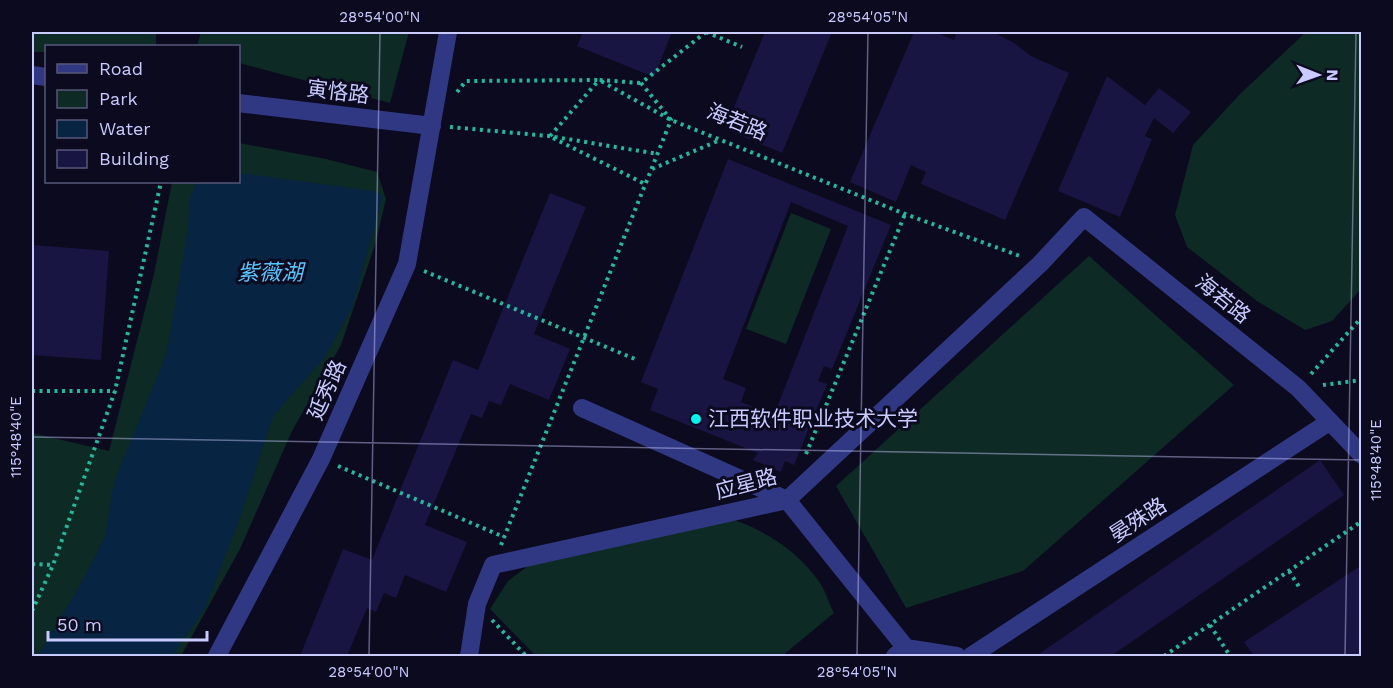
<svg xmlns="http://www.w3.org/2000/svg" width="1393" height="688" font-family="'Work Sans','Noto Sans SC',sans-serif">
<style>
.green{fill:#0d2a25}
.water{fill:#072442}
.building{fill:#181542;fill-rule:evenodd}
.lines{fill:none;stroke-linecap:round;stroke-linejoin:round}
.path{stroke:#23b99d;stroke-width:4;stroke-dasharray:3 4.5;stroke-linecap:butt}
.minor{stroke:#313883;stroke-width:18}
.ticks{fill:none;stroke:#c9caff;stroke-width:1.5;stroke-opacity:0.45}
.poi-dot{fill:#00f4ee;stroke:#0b0a1f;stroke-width:2}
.labels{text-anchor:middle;stroke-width:6;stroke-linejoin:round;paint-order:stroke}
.street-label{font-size:21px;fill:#c9caff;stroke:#0b0a1f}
.poi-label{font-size:21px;fill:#c9caff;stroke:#0b0a1f;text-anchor:start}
.water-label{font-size:22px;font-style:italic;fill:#57c6ff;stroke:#0b0a1f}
.neatline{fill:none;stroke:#c9caff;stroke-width:2}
.ticks-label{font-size:15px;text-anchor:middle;fill:#c9caff}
</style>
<rect width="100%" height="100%" fill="#0b0a1f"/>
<!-- green -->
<path class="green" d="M 32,32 L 156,32 L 156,46 L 46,46 L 46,52 L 32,52 Z
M 201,32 L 409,32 L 390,103 L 239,63 L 238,46 L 197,46 Z
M 1306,32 L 1361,32 L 1362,288 L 1332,321 L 1305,330 L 1257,301 L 1187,247 L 1175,215 L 1193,145 L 1240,94 Z
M 239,143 L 326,159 L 377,172 L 386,199 L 375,245 L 341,345 L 292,431 L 240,549 L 181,656 L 32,656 L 32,433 L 109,451 L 154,274 L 172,182 L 238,182 Z
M 791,213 L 831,229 L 786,344 L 746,329 Z
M 1089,256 L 1234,385 L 1023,571 L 906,608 L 836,486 Z
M 734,520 C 767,531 801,554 820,583 C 826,592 829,604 834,613 L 782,656 L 536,656 L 490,609 L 508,581 L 528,566 Z"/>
<!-- water -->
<path class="water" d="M 239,173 L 374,191 L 383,196 L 352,308 L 325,357 L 273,416 L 241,515 L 205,608 L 172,656 L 38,656 L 83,580 L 105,537 L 114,482 L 167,352 L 188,228 L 190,199 L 196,182 L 238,182 Z"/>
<!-- building -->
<path class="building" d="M 583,32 L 672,32 L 654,77 L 577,46 Z
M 765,32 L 832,32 L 782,153 L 725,129 Z
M 914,32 L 935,32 L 954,40 L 957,32 L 995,33 L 1014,43 L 1031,56 L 1069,73 L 1005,220 L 921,184 L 926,172 L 911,165 L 896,202 L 850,182 Z
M 1107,76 L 1145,105 L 1159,88 L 1191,112 L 1173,133 L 1154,118 L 1145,136 L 1152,139 L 1120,217 L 1058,191 Z
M 728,159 L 891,225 L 832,369 L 824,366 L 818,381 L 827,384 L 794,465 L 785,461 L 781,472 L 753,460 L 758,453 L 650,410 L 658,389 L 641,382 ZM 791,202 L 848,226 L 774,415 L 741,402 L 746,388 L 723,379 Z
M 550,193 L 586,207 L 534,334 L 570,349 L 549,400 L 510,384 L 501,405 L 489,401 L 482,418 L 471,414 L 425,525 L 467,542 L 446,592 L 405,575 L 396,598 L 384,593 L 376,612 L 367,608 L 347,656 L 300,656 L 343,549 L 372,560 L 453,360 L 478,370 Z
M 32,245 L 109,251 L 101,360 L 32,355 Z
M 1320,460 L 1344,495 L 1111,656 L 1036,656 Z
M 1362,565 L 1362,653 L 1357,656 L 1254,656 L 1244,642 Z"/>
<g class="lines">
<!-- path -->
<path class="path" d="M 706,32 L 742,47
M 457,92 L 466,81 L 599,80 L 671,120 L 905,214 L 1020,256
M 450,127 L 549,136 L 658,154
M 550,136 L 599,80 L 641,83
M 553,138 L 645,184
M 652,169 L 720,140
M 424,271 L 635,359
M 1311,374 L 1362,317
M 1323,385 L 1362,380
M 32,391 L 115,391
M 806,454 L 905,214
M 338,466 L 504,537
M 501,545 L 671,120 L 641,83 L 706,32
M 32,564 L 53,565
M 1289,571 L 1301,590
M 32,611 L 53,565 L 115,391 L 161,182
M 492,620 L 526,656
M 1210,625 L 1230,656
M 1164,656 L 1362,521"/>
<!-- minor -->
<path class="minor" d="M 32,75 L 46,77
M 238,103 L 432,126
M 582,408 L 787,500 L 906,648
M 217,656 L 321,459 L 407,264 L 448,32
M 469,656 L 477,604 L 493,565 L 787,500 L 1040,264 L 1084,217 L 1298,388 L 1362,455
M 895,656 L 906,648 L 957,656
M 971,656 L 1329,422"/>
</g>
<!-- ticks -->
<path class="ticks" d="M 32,437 L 1362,460M 369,656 L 380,32M 857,656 L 868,32M 1345,656 L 1356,32"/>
<!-- markers -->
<circle class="poi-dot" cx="696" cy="419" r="6"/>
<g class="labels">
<!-- street labels -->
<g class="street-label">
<text transform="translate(338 92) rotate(7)" y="7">寅恪路</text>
<text transform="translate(737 122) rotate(22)" y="7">海若路</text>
<text transform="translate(1223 299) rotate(39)" y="7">海若路</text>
<text transform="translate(327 390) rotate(-66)" y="7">延秀路</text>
<text transform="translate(746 484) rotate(-15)" y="7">应星路</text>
<text transform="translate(1138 520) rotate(-33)" y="7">晏殊路</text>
</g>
<!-- poi labels -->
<g class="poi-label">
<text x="708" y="426">江西软件职业技术大学</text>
</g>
<!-- water labels -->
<g class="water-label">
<text x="270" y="280">紫薇湖</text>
</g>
</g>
<!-- border -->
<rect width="1393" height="688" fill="none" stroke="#0b0a1f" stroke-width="66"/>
<!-- legend -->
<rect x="45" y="45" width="195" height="138" fill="#0b0a1f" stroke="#575779" stroke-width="1.5"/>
<rect x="57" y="64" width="30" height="9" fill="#313883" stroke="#575779" stroke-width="1.5"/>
<text x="99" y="75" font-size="18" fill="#c9caff">Road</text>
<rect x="57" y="90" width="30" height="18" fill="#0d2a25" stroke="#575779" stroke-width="1.5"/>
<text x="99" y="105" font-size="18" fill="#c9caff">Park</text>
<rect x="57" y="120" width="30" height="18" fill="#072442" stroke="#575779" stroke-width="1.5"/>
<text x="99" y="135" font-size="18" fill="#c9caff">Water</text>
<rect x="57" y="150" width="30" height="18" fill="#181542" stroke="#575779" stroke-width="1.5"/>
<text x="99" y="165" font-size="18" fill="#c9caff">Building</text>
<!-- north arrow -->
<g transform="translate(1318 75) rotate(91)" stroke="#0b0a1f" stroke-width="4.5" paint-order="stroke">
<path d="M0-4.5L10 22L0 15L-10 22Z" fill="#c9caff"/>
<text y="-9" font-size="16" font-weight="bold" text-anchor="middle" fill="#c9caff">N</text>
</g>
<!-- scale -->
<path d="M48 631v9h159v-9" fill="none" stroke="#c9caff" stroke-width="3"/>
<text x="57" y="631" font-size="18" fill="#c9caff" stroke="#0b0a1f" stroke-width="4.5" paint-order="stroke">50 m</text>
<rect x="33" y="33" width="1327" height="622" class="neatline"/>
<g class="ticks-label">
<text x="380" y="22">28°54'00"N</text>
<text x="868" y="22">28°54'05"N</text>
<text transform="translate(16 437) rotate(-90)" y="5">115°48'40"E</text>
<text transform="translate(1376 460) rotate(-90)" y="5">115°48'40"E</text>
<text x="369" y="677">28°54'00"N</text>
<text x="857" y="677">28°54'05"N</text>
</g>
</svg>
